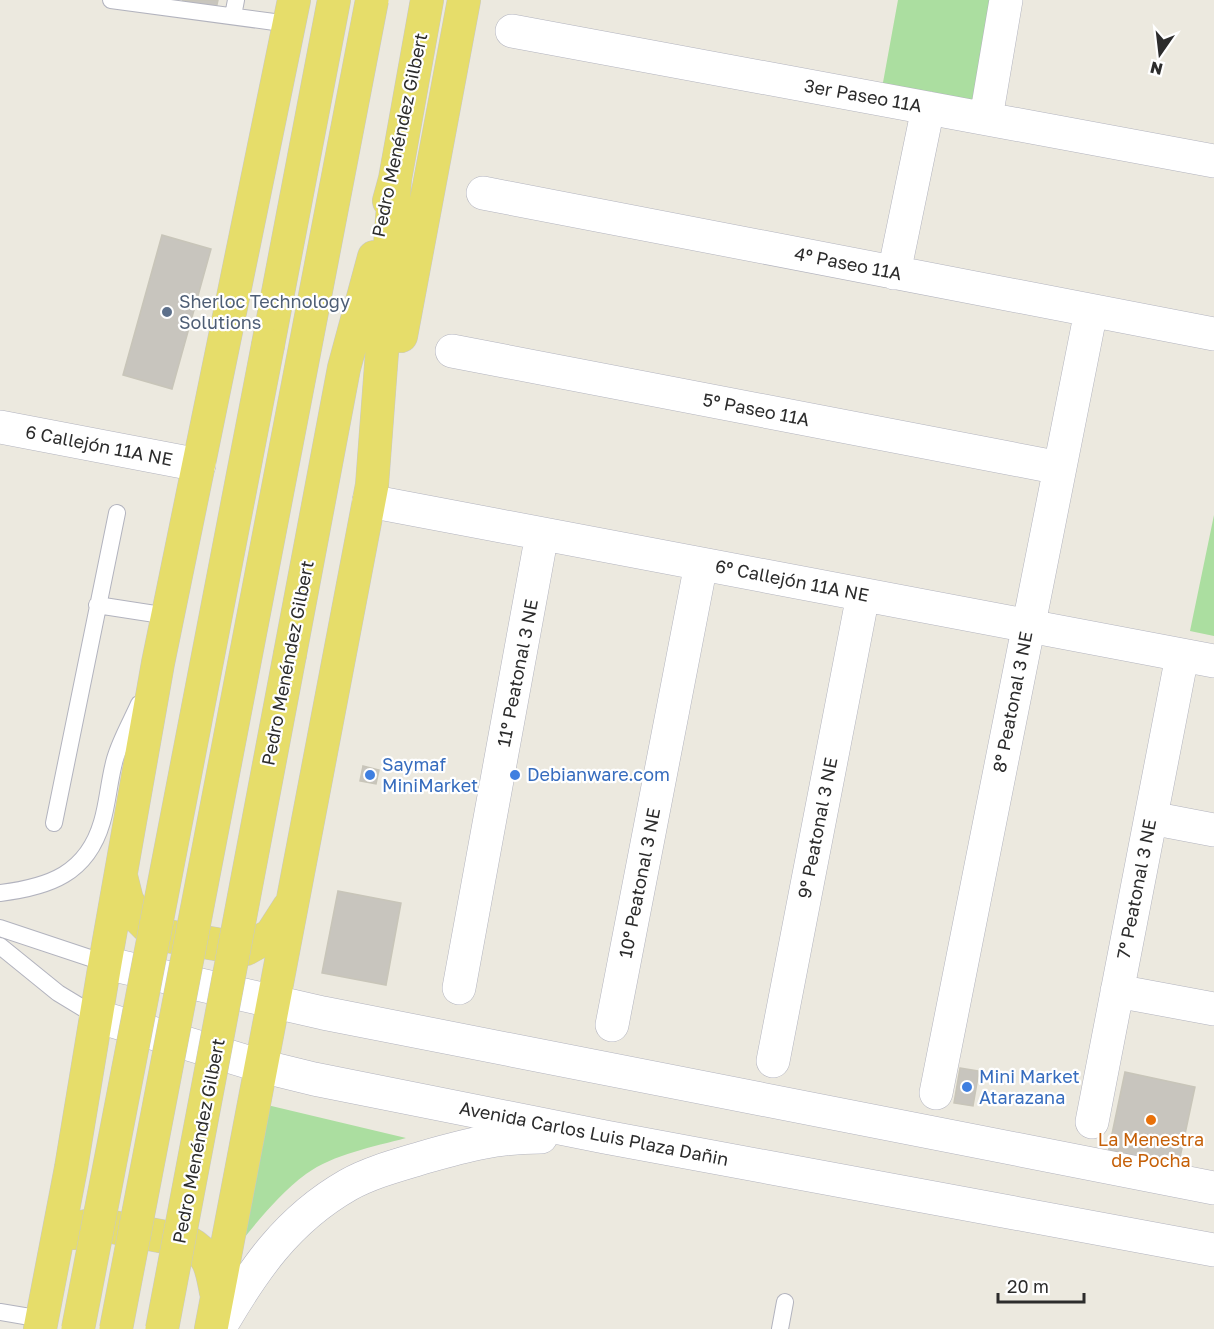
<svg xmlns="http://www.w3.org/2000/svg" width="1214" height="1329" font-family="'Golos Text',sans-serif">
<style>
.green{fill:#abdea0}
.building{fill:#c8c5be;stroke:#c8c5b9;stroke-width:1.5}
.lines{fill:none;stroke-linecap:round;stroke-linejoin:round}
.service-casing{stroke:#b2b3be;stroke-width:18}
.minor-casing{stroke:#b2b3be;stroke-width:34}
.secondary-casing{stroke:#b2b3be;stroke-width:34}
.primary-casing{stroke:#c8c8c8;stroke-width:34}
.service{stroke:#fff;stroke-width:16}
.minor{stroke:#fff;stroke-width:33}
.secondary{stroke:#fff;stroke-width:33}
.primary{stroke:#e6dd6a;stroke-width:33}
.primary-bridge-casing{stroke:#c8c8c8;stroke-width:34;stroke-linecap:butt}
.primary-bridge{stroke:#e6dd6a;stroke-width:33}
.service-dot{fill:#5c6f8a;stroke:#fff;stroke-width:2}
.shop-dot{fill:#3f7fe0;stroke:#fff;stroke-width:2}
.food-dot{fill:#e8710a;stroke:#fff;stroke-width:2}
.labels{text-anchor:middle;stroke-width:4.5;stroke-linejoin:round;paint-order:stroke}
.street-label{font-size:18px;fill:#2c2c2c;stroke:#fff}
.service-label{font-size:18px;fill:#4e5e75;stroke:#fff;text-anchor:start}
.shop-label{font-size:18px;fill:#366cbe;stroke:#fff;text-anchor:start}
.food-label{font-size:18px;fill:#c56008;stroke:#fff}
</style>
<rect width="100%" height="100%" fill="#ece9df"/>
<!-- green -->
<path class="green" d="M 898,0 L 994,0 L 975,105 L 882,88 Z
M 1214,515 L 1214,636 L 1190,631 Z
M 263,1104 L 406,1138 C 373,1147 334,1154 306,1174 C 279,1194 257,1222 236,1248 Z"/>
<!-- building -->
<path class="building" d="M 182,0 L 218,0 L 216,9 Z
M 162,235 L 211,249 L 172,389 L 123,375 Z
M 363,766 L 379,770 L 376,784 L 360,781 Z
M 338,891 L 401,903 L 386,985 L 322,973 Z
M 960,1068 L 979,1071 L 973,1106 L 954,1103 Z
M 1125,1072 L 1195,1087 L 1178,1167 L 1108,1153 Z"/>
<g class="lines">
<defs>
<path id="service" d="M 111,0 L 289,24
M 233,16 L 236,0
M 97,605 L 168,616
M 54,823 L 117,513
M 0,893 C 49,887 87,874 102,822 C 108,802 109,780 115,759 C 120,741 131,722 139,704
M 0,928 L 105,963
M 0,946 L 58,993 L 96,1016
M 0,1312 L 42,1319
M 780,1329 L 785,1302"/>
<path id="minor" d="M 512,31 L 1214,161
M 986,118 L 1006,0
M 483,193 L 1214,334
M 894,273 L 928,108
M 452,351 L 1060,468
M 0,427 L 199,465
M 369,501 L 1214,661
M 1151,818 L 1214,830
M 459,988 L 542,534
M 1117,991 L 1214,1009
M 612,1025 L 701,564
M 773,1061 L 863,595
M 936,1093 L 1091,311
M 1092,1122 L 1182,656"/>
<path id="secondary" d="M 105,963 L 323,1013 L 1214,1188
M 96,1016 L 261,1066 L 314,1079 L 605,1137 L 1214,1250
M 219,1329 C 253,1270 287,1220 348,1185 C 371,1172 399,1165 425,1157 C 467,1145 497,1137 541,1137"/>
<path id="primary" d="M 389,201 L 395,179 L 427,0
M 401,336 L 464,0
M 268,345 L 334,0
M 290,654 L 344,368 L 374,257
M 121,876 L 127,900 L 135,914 L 147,926 L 161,935 L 246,949 L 271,935 L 289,907
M 74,1233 L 82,1227 L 97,1224 L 186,1241 C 210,1254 211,1266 216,1292
M 40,1329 L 71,1168 L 105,963 L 158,663 L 294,0
M 211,1329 L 372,485 L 395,179"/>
</defs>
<!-- service casing -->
<use href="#service" class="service-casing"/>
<!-- minor casing -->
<use href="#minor" class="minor-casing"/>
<!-- secondary casing -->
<use href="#secondary" class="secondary-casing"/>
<!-- primary casing -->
<use href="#primary" class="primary-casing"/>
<!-- service -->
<use href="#service" class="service"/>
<!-- minor -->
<use href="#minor" class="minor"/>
<!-- secondary -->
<use href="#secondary" class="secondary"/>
<!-- primary -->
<use href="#primary" class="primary"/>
<defs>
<path id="primary-bridge" d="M 78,1329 L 268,345
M 116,1329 L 372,0
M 162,1329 L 290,654"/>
</defs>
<!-- primary-bridge casing -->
<use href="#primary-bridge" class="primary-bridge-casing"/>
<!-- primary-bridge -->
<use href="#primary-bridge" class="primary-bridge"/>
</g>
<!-- markers -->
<circle class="service-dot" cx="167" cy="312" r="6"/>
<g class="shop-dot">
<circle cx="370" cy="775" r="6"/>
<circle cx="515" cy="775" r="6"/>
<circle cx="967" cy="1087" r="6"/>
</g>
<circle class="food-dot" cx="1151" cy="1120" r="6"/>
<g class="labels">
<!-- street labels -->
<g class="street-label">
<text transform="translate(863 96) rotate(10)" y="6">3er Paseo 11A</text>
<text transform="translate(400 135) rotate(-78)" y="6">Pedro Menéndez Gilbert</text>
<text transform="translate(848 264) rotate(11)" y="6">4º Paseo 11A</text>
<text transform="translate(756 410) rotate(11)" y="6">5º Paseo 11A</text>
<text transform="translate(99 446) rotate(11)" y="6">6 Callejón 11A NE</text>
<text transform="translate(792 581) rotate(11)" y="6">6º Callejón 11A NE</text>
<text transform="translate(288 663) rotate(-79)" y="6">Pedro Menéndez Gilbert</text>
<text transform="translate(518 673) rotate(-79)" y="6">11º Peatonal 3 NE</text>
<text transform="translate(1013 702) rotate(-79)" y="6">8º Peatonal 3 NE</text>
<text transform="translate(818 828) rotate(-79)" y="6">9º Peatonal 3 NE</text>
<text transform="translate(640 883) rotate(-79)" y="6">10º Peatonal 3 NE</text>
<text transform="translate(1137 889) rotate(-79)" y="6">7º Peatonal 3 NE</text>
<text transform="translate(594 1134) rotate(11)" y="6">Avenida Carlos Luis Plaza Dañin</text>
<text transform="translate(199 1141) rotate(-79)" y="6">Pedro Menéndez Gilbert</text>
</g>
<!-- service labels -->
<g class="service-label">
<text x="179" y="308">Sherloc Technology<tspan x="179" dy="21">Solutions</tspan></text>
</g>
<!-- shop labels -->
<g class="shop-label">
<text x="382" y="771">Saymaf<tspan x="382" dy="21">MiniMarket</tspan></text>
<text x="527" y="781">Debianware.com</text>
<text x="979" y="1083">Mini Market<tspan x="979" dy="21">Atarazana</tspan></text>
</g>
<!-- food labels -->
<g class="food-label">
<text x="1151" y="1146">La Menestra<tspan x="1151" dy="21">de Pocha</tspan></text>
</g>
</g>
<!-- north arrow -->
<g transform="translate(1160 54) rotate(194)" stroke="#ffffff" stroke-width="4.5" paint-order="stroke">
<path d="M0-4.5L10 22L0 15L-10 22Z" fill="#2c2c2c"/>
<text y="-9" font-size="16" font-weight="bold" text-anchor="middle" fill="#2c2c2c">N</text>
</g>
<!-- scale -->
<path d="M998 1293v9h86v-9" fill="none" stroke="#2c2c2c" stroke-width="3"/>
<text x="1007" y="1293" font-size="18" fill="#2c2c2c" stroke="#ffffff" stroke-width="4.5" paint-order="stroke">20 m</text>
</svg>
